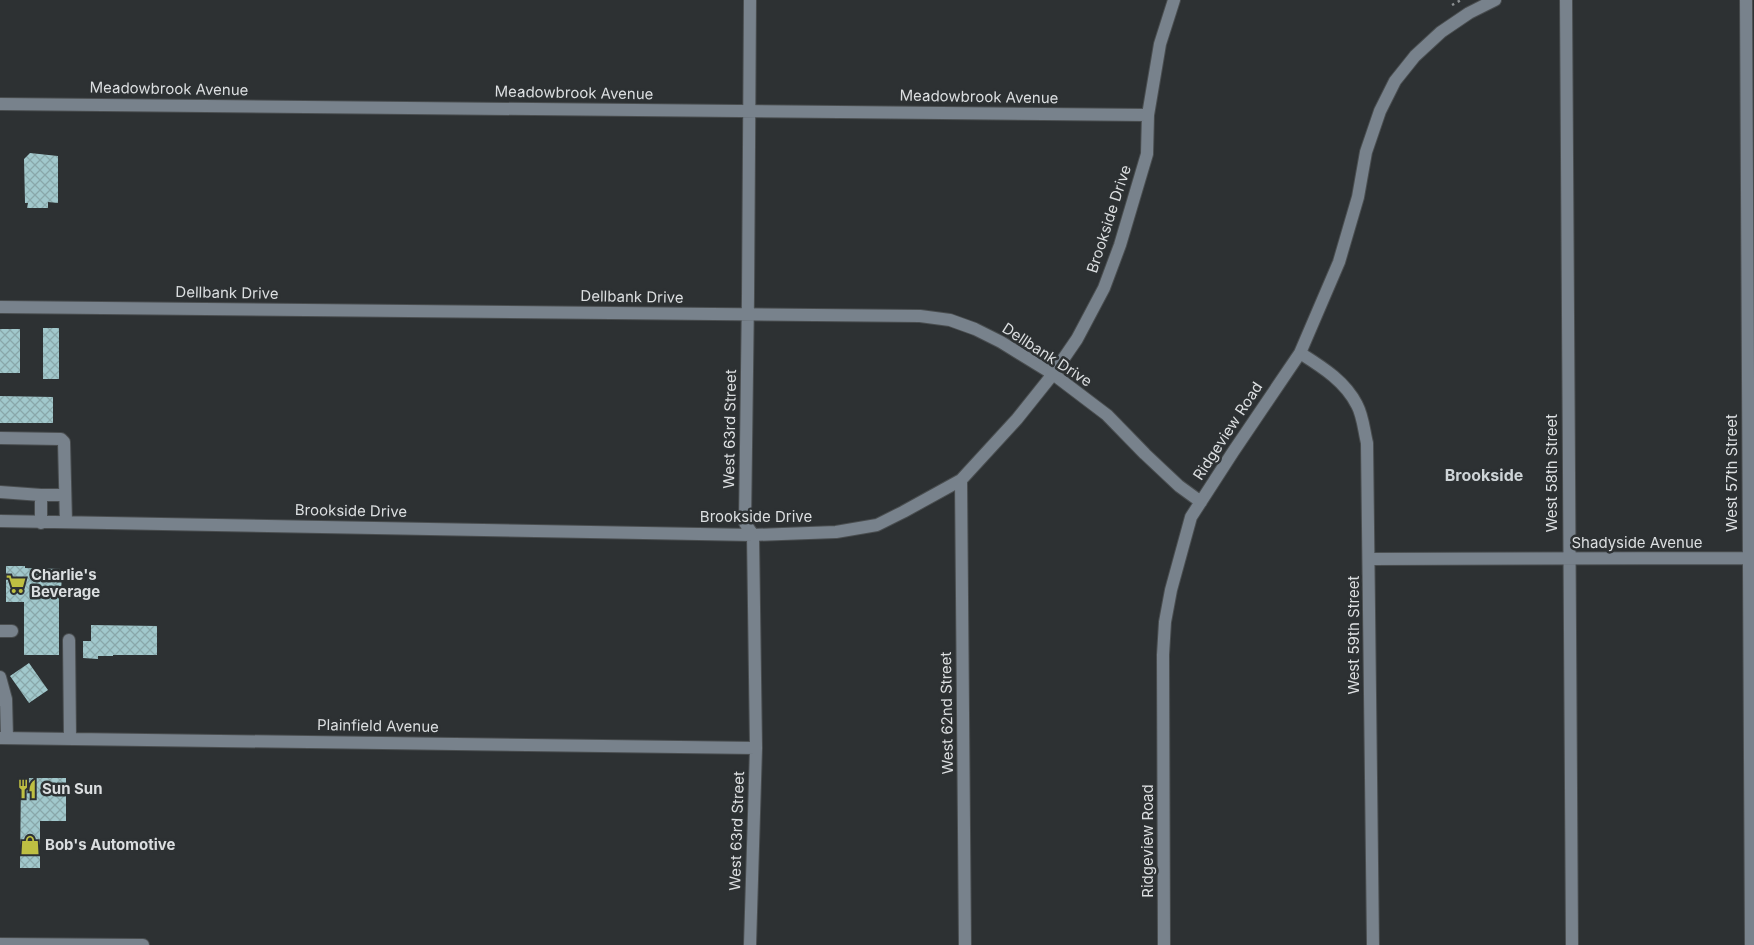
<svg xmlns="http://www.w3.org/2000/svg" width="1754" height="945" font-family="Inter,sans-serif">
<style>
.building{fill:url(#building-cross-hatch)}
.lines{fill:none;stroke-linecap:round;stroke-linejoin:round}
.minor-casing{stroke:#494d4f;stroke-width:14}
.path{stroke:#8b8f91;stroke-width:2.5;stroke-dasharray:2.5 4;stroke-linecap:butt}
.minor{stroke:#78828c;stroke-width:12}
.labels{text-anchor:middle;stroke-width:5;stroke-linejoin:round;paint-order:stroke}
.street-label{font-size:15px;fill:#dbdee0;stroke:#2d3133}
.poi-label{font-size:15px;font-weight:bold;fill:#dbdee0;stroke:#2d3133;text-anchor:start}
.neighbourhood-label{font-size:16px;font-weight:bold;fill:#ced4d7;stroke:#2d3133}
</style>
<defs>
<pattern id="building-cross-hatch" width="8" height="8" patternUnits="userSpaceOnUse" patternTransform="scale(1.25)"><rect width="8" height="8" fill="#a1c8cc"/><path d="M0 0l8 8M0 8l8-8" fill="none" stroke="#89a7aa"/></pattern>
</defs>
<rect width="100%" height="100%" fill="#2d3133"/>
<!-- building -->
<path class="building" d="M 30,153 L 58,156 L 58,203 L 48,202 L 48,208 L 27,208 L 28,203 L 25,203 L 24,159 Z
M 43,328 L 59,328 L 59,379 L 43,379 Z
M 0,329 L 20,329 L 20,373 L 0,373 Z
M 0,396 L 53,397 L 53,423 L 0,423 Z
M 6,566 L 25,566 L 25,568 L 62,569 L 61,596 L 59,596 L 59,655 L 24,655 L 24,602 L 6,602 Z
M 91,625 L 157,626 L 157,655 L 113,655 L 113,656 L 98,656 L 98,659 L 83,658 L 83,641 L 91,641 Z
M 29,663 L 48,690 L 29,703 L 10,676 Z
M 21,778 L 66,778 L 66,821 L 40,821 L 40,868 L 20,868 Z"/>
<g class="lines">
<defs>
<path id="minor" d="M 750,0 L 748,296 L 745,523 L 753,535 L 756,748 L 750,945
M 1566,0 L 1572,945
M 1746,0 L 1751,945
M 0,104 L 1148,115
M 0,307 L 920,316 L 950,320 L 975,329 L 1001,342 L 1053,374 L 1107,415 L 1145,454 L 1179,486 L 1201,502
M 1300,353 C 1322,367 1345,381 1357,405 C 1363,416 1364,431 1367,443 L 1373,945
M 0,438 L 61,439 L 64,442 L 66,522
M 961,480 L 965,945
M 0,492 L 41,495 L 41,523
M 41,495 L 65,495
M 0,521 L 753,535 L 836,532 L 877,525 L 903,512 L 961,480 L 1017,419 L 1053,374 L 1077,339 L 1104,288 L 1120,245 L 1147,154 L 1148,115 L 1160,44 L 1174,0
M 1370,559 L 1754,558
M 0,631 L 12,631
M 69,640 L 70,738
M 0,677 L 6,699 L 0,700
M 6,699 L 7,738
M 0,738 L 756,748
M 0,944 L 143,945
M 1164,945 L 1163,655 L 1165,622 L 1171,590 L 1191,517 L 1233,452 L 1300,353 L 1339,262 L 1358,197 L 1366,152 L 1380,111 L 1395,81 L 1415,56 L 1441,32 L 1469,13 L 1495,0"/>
</defs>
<!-- minor casing -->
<use href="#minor" class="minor-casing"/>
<!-- path -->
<path class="path" d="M 1452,5 L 1461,0"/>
<!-- minor -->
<use href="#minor" class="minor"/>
</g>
<!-- icons -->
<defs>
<symbol id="supermarket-bare" viewBox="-9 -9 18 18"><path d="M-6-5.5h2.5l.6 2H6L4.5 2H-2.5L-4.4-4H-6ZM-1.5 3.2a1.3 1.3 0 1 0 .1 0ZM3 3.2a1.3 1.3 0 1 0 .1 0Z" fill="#bebf42" stroke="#2d3133" stroke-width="2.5" paint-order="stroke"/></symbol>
<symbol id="restaurant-bare" viewBox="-9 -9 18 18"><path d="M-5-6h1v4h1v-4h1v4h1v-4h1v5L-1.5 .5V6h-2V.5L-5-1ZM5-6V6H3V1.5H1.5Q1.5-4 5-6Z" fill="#bebf42" stroke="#2d3133" stroke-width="2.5" paint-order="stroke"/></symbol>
<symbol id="shop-bare" viewBox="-9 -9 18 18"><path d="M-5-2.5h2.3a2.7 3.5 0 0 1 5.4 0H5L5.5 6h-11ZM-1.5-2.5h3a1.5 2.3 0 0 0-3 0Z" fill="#bebf42" stroke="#2d3133" stroke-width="2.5" paint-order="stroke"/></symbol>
</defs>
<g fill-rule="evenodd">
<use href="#supermarket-bare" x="2" y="570" width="28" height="28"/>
<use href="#restaurant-bare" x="13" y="775" width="28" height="28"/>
<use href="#shop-bare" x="16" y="831" width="28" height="28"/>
</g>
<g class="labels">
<!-- street labels -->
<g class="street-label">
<text transform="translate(169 89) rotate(1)" y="5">Meadowbrook Avenue</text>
<text transform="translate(574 93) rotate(1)" y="5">Meadowbrook Avenue</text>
<text transform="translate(979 97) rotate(1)" y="5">Meadowbrook Avenue</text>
<text transform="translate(1109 219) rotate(-72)" y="5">Brookside Drive</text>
<text transform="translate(227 293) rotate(1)" y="5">Dellbank Drive</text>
<text transform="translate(632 297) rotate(1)" y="5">Dellbank Drive</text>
<text transform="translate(1047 355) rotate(33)" y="5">Dellbank Drive</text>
<text transform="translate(730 429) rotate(-89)" y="5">West 63rd Street</text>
<text transform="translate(1228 431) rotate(-57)" y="5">Ridgeview Road</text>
<text transform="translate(1552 473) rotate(-90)" y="5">West 58th Street</text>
<text transform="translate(1732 473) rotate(-90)" y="5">West 57th Street</text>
<text transform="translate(351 511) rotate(1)" y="5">Brookside Drive</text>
<text x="756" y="522">Brookside Drive</text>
<text x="1637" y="548">Shadyside Avenue</text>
<text transform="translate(1354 635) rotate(-90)" y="5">West 59th Street</text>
<text transform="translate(947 713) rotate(-91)" y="5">West 62nd Street</text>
<text transform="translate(378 726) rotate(1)" y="5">Plainfield Avenue</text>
<text transform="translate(737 831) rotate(-88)" y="5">West 63rd Street</text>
<text transform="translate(1148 841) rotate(-90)" y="5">Ridgeview Road</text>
</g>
<!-- poi labels -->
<g class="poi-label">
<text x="31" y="580">Charlie's<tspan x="31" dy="17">Beverage</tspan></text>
<text x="42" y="794">Sun Sun</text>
<text x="45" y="850">Bob's Automotive</text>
</g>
<!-- neighbourhood labels -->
<g class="neighbourhood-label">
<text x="1484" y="481">Brookside</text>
</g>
</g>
</svg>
